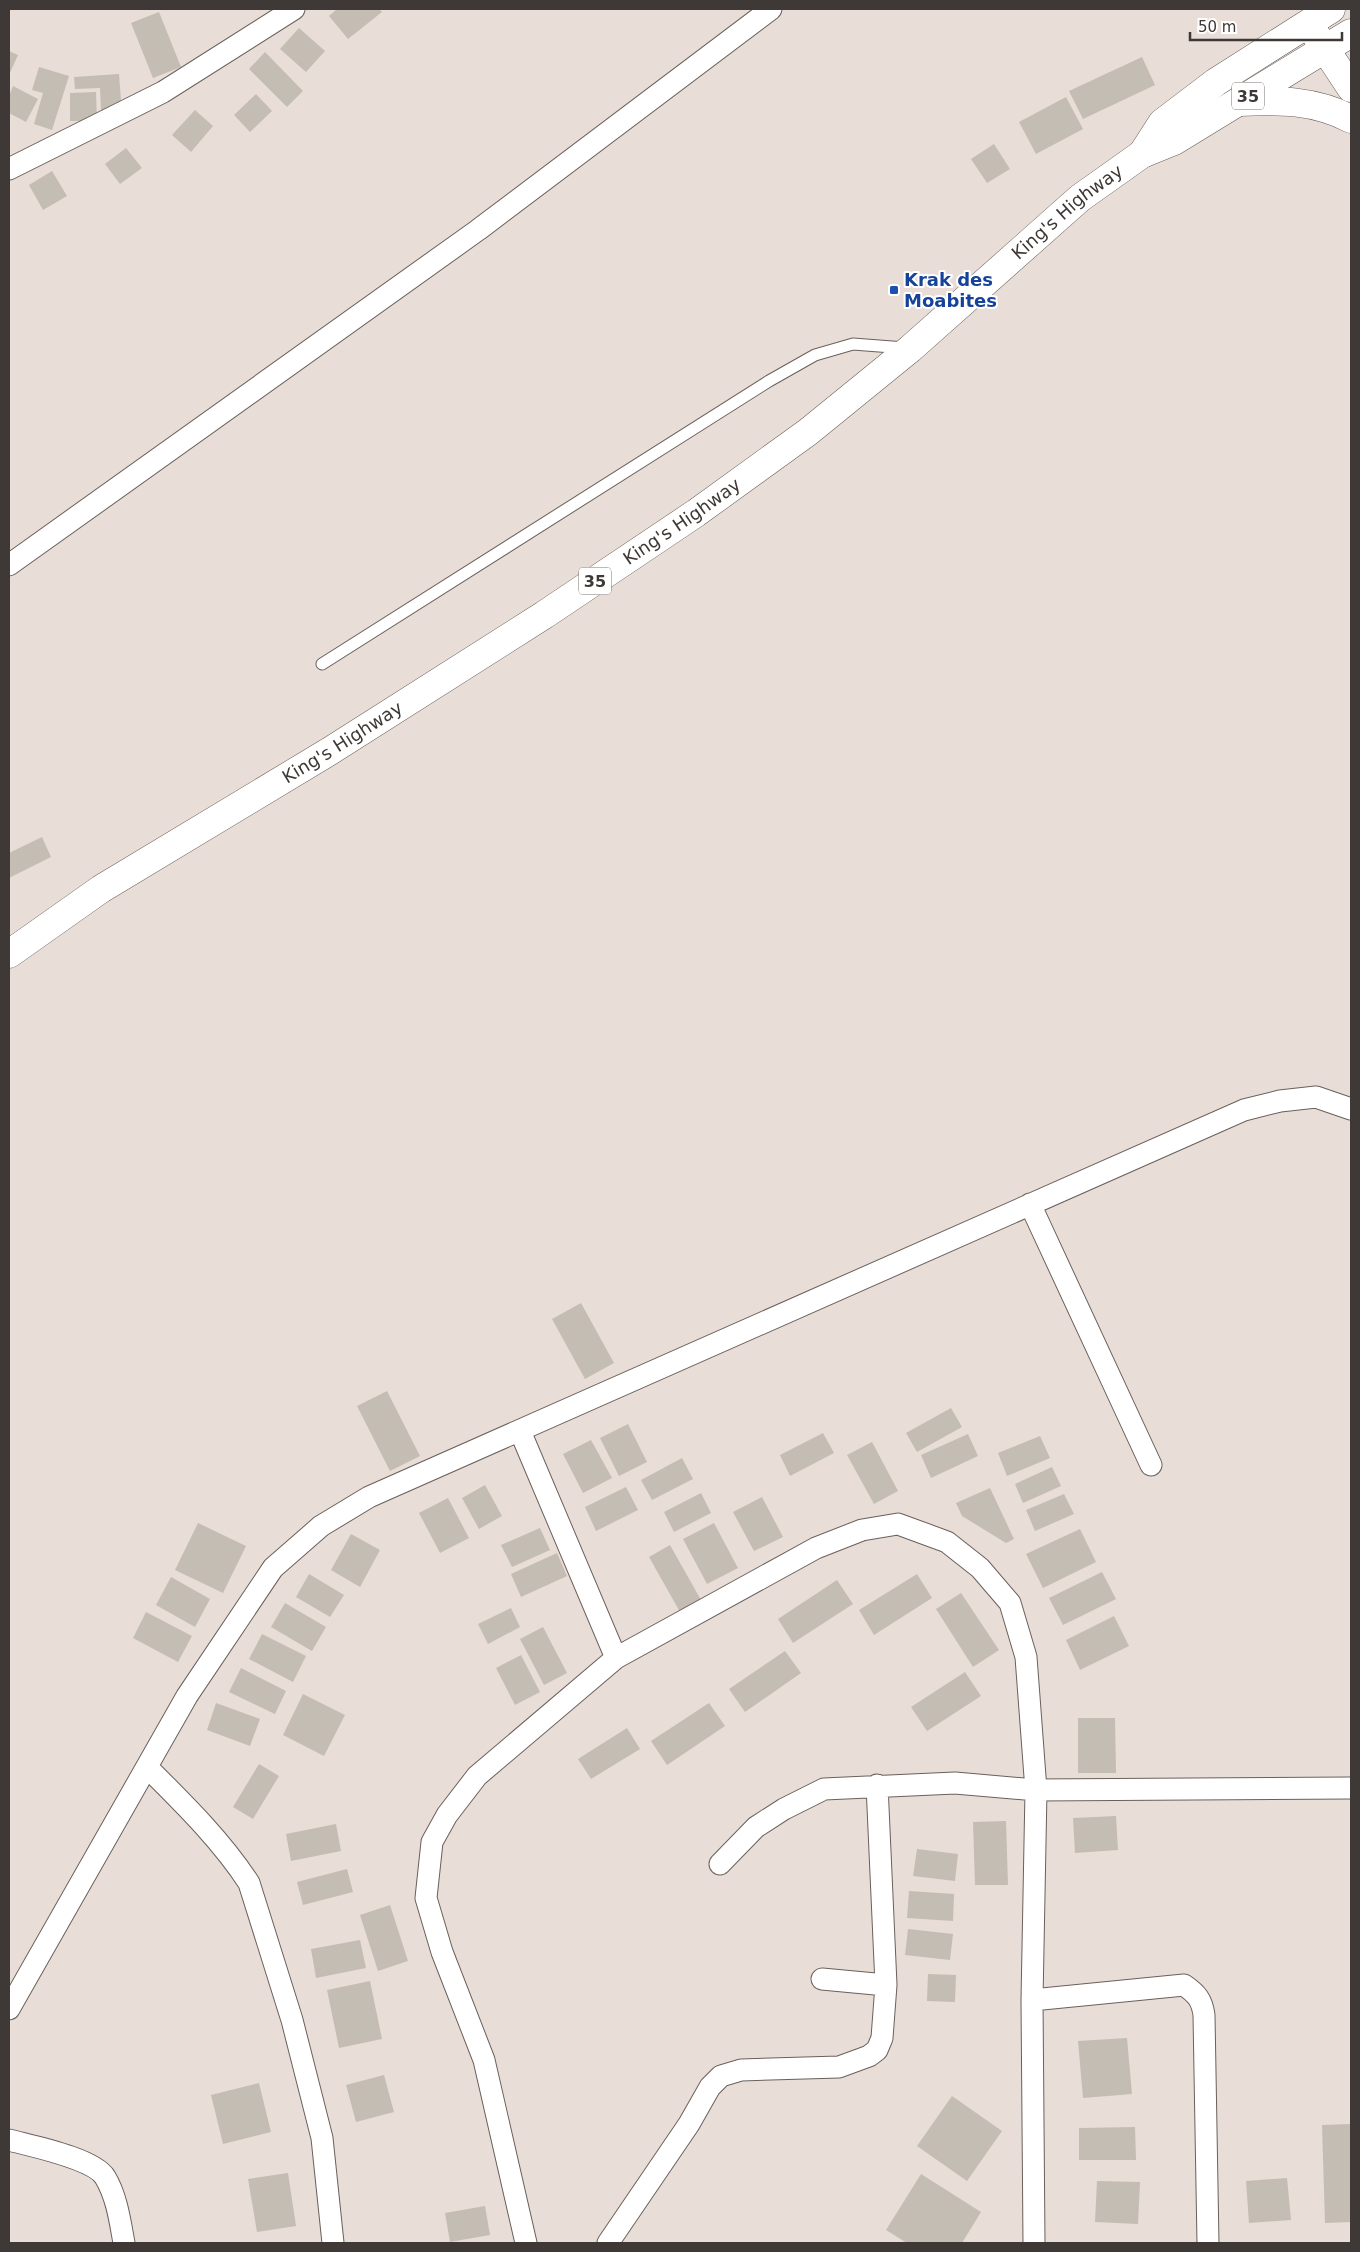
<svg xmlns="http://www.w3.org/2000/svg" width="1360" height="2252" font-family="'DejaVu Sans',sans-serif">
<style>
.building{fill:#c4bdb3}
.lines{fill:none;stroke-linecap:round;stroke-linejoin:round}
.lane-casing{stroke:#6a605b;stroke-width:13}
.street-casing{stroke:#6a605b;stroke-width:23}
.primary-casing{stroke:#6a605b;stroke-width:29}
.lane{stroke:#fff;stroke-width:11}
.street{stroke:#fff;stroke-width:21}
.primary{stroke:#fff;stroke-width:28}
.transit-dot{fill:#1a4fb4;stroke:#fff;stroke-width:2}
.labels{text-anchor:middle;stroke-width:4;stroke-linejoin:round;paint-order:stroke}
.shield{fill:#fff;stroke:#787473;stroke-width:1}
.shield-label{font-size:16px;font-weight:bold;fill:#3e3937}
.street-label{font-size:18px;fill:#3e3937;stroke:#fff}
.transit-label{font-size:18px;font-weight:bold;fill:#164399;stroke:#fff;text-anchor:start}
</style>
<rect width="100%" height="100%" fill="#e9ddd7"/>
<!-- building -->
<path class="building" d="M 337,9 L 379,9 L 382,12 L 348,39 L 329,16 Z
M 159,12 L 181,67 L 153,78 L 131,23 Z
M 299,28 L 325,51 L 306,72 L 280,49 Z
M 9,51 L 18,55 L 9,75 Z
M 265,52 L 303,91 L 287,107 L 249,69 Z
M 1142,57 L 1155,85 L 1083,119 L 1069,91 Z
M 39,67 L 69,76 L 52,130 L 34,124 L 43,93 L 32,90 Z
M 119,74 L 121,100 L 101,111 L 100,88 L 75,89 L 74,77 Z
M 13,86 L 38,99 L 26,122 L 9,113 L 9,96 Z
M 96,92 L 97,121 L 70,121 L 70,93 Z
M 256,94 L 272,111 L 250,132 L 234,115 Z
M 1066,97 L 1083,129 L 1036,154 L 1019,122 Z
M 195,110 L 213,126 L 191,152 L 172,135 Z
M 994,144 L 1010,169 L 987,183 L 971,159 Z
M 126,148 L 142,168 L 120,184 L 105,164 Z
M 52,171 L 67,196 L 43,210 L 29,185 Z
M 42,837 L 51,857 L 9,878 L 9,853 Z
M 581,1303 L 614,1363 L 585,1379 L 552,1319 Z
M 387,1391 L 420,1456 L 390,1471 L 357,1406 Z
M 951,1408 L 962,1427 L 917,1452 L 906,1433 Z
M 628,1424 L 647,1462 L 619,1476 L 600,1438 Z
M 823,1433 L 834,1453 L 790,1476 L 780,1455 Z
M 968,1434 L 978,1456 L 931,1478 L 921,1455 Z
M 1040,1436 L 1050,1458 L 1007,1476 L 998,1453 Z
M 591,1440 L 612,1478 L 583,1493 L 563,1454 Z
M 872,1442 L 898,1491 L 874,1504 L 847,1455 Z
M 682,1458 L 693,1479 L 652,1500 L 641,1480 Z
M 1052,1467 L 1061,1486 L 1023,1503 L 1015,1484 Z
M 485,1485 L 502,1516 L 479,1529 L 462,1498 Z
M 626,1487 L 638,1510 L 596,1531 L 585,1507 Z
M 990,1488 L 1014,1539 L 1006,1543 L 962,1516 L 956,1503 Z
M 701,1493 L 711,1513 L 674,1532 L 664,1512 Z
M 1064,1494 L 1074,1514 L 1035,1531 L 1026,1510 Z
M 762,1497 L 783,1537 L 754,1551 L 733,1512 Z
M 448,1498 L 469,1538 L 440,1553 L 419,1513 Z
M 198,1523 L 246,1546 L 223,1593 L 175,1570 Z
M 714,1523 L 738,1568 L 707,1584 L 683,1539 Z
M 540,1528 L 550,1550 L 512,1567 L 501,1545 Z
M 1080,1529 L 1096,1562 L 1043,1588 L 1026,1554 Z
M 351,1534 L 380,1550 L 360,1587 L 331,1570 Z
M 670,1545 L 701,1600 L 680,1612 L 649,1557 Z
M 557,1553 L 567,1576 L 521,1597 L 511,1574 Z
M 1102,1572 L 1116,1599 L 1063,1625 L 1049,1598 Z
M 309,1574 L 344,1595 L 330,1617 L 296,1597 Z
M 917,1574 L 932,1598 L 874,1635 L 859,1610 Z
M 171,1577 L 210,1599 L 195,1627 L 156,1605 Z
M 837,1580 L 853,1604 L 793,1643 L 778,1619 Z
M 961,1593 L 999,1650 L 973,1667 L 936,1609 Z
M 285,1603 L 326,1627 L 312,1651 L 271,1627 Z
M 511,1608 L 520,1627 L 488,1644 L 478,1624 Z
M 146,1612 L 192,1636 L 178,1662 L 133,1638 Z
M 1114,1616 L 1129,1646 L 1080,1670 L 1066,1640 Z
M 543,1627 L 567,1673 L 544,1685 L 520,1639 Z
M 262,1634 L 306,1656 L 293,1682 L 249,1659 Z
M 785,1651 L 801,1673 L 745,1712 L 729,1689 Z
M 521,1655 L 540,1692 L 515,1705 L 496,1668 Z
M 241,1668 L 286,1691 L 275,1714 L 229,1692 Z
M 965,1672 L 981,1696 L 927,1731 L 911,1707 Z
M 303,1694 L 345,1715 L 324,1756 L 283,1735 Z
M 216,1703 L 260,1719 L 250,1746 L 207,1730 Z
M 709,1703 L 725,1726 L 667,1765 L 651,1741 Z
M 1078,1718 L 1115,1718 L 1116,1773 L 1078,1773 Z
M 627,1728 L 640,1749 L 591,1779 L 578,1759 Z
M 259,1764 L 279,1776 L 253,1819 L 233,1807 Z
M 1116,1816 L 1118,1850 L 1075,1853 L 1073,1818 Z
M 1006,1821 L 1008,1885 L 975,1885 L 973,1822 Z
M 336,1824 L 341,1851 L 291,1861 L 286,1834 Z
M 917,1849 L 958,1854 L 955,1881 L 913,1876 Z
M 347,1869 L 353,1892 L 303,1905 L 297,1882 Z
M 909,1891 L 954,1894 L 953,1921 L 907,1918 Z
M 390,1905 L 408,1961 L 378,1971 L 360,1915 Z
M 908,1929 L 953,1934 L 950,1960 L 905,1955 Z
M 360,1940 L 366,1968 L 316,1978 L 311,1949 Z
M 928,1974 L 956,1975 L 955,2002 L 927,2001 Z
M 370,1981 L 382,2039 L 339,2048 L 327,1990 Z
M 1127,2038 L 1132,2094 L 1083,2098 L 1078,2041 Z
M 384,2075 L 394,2112 L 356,2122 L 346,2085 Z
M 259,2083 L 271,2132 L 223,2144 L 211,2095 Z
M 952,2096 L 1002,2131 L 967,2181 L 917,2146 Z
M 1351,2124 L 1351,2222 L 1325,2223 L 1322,2125 Z
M 1135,2127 L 1136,2160 L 1079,2160 L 1079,2128 Z
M 288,2173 L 296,2226 L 257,2232 L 248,2179 Z
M 921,2174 L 981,2212 L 962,2243 L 907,2243 L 886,2230 Z
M 1287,2178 L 1291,2220 L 1249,2223 L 1246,2181 Z
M 1097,2181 L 1140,2182 L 1138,2224 L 1095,2222 Z
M 485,2206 L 490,2235 L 450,2242 L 445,2213 Z"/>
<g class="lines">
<defs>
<path id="lane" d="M 322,664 L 769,381 L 815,355 L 853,344 L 905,348"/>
<path id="street" d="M 9,169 L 163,92 L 294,9
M 9,565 L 478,230 L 771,9
M 1030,1204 L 1151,1465
M 520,1431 L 616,1658
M 147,1767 C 183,1803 221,1840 249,1883 L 292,2020 L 322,2138 L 333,2243
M 720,1864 L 756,1827 L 784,1809 L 824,1789 L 955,1783 L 1036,1790 L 1351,1788
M 822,1979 L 886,1985 L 877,1785
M 1032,2000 L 1184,1985 C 1197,1994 1202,2000 1204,2015 L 1208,2243
M 9,2009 L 187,1696 L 273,1568 L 321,1526 L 369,1497 L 1244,1110 L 1280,1101 L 1316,1097 L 1351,1109
M 9,2140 C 31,2146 93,2158 105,2177 C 117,2197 120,2221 124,2243
M 526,2243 L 484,2060 L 442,1952 L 426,1898 L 432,1842 L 447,1815 L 477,1776 L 616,1658 L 816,1548 L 862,1530 L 898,1524 L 947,1542 L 980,1568 L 1010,1603 L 1026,1657 L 1036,1790 L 1032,2000 L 1034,2243
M 608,2243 L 689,2124 L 710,2087 L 721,2076 L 741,2070 L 839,2067 L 869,2056 L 877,2050 L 882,2038 L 886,1985"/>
<g id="primary">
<path d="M 1314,32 L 1351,88"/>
<path d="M 1239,102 C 1279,100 1315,100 1351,119"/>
<path d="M 1142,154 L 1162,123 L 1216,82 L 1331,9"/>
<path id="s1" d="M 9,954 L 101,889 L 330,751 L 544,615 L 696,513 L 808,432 L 910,349 L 1080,198 L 1142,154 L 1174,141 L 1351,33"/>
</g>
</defs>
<!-- lane casing -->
<use href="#lane" class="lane-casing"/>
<!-- street casing -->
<use href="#street" class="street-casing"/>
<!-- primary casing -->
<use href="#primary" class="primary-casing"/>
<!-- lane -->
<use href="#lane" class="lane"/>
<!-- street -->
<use href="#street" class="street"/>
<!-- primary -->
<use href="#primary" class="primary"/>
</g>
<!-- markers -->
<rect class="transit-dot" x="889" y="285" width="10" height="10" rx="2.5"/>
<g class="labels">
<!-- shield labels -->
<g class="shield">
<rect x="1232" y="82.5" width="32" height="27" rx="4"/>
<rect x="579" y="567.5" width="32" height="27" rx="4"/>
</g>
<g class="shield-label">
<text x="1248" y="102">35</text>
<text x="595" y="587">35</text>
</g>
<!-- street labels -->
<g class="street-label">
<text dy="6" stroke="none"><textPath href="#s1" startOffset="1295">King's Highway</textPath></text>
<text dy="6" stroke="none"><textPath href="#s1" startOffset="800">King's Highway</textPath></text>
<text dy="6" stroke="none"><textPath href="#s1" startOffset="395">King's Highway</textPath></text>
</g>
<!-- transit labels -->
<g class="transit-label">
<text x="904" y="286">Krak des<tspan x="904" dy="21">Moabites</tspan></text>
</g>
</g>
<!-- border -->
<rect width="1360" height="2252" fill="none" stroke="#3e3937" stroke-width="20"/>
<!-- scale -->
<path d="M1190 32v8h152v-8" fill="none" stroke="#3e3937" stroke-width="2.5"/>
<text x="1198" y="32" font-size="15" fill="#3e3937" stroke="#ffffff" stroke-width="4" paint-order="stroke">50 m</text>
</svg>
